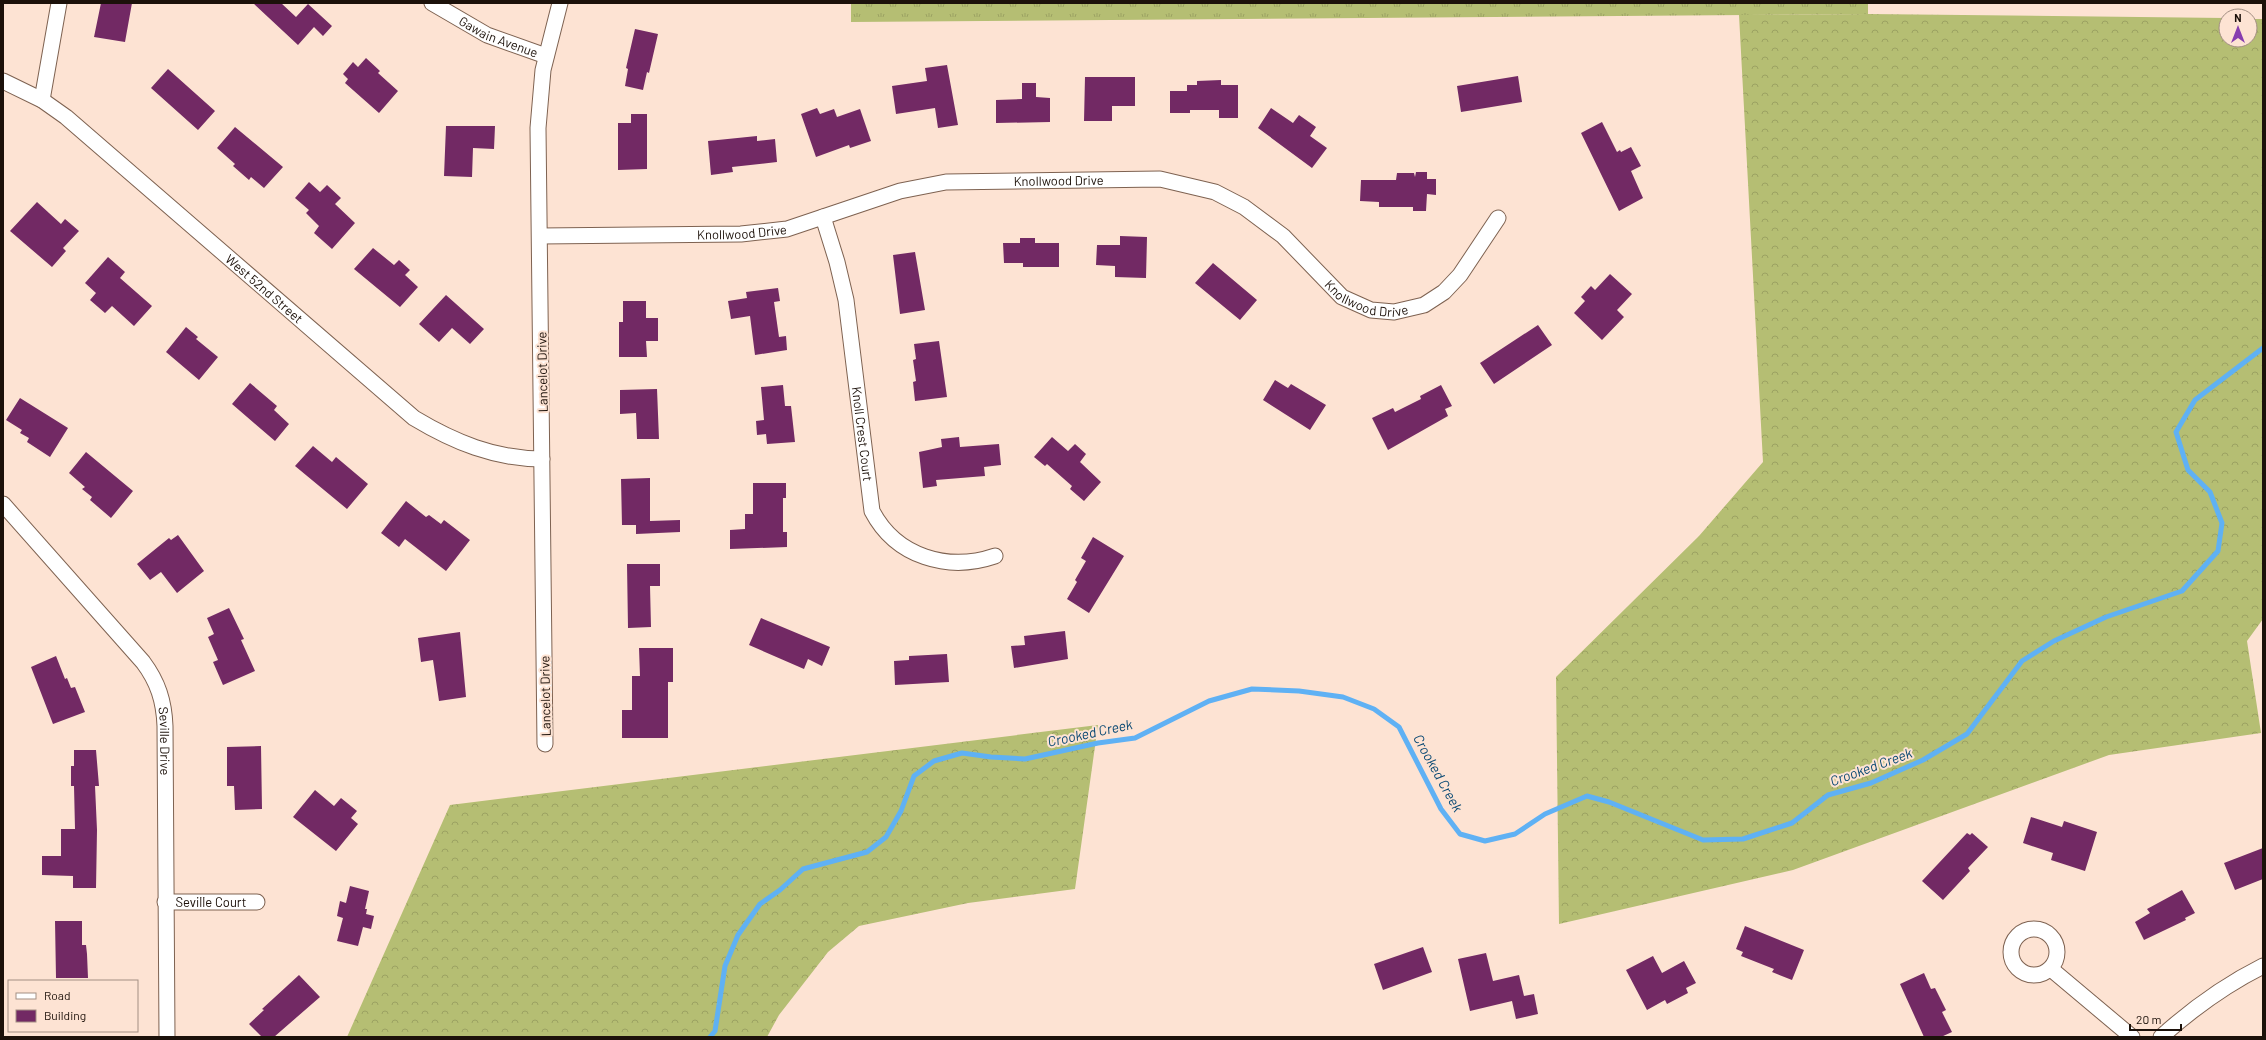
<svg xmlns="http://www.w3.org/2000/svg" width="2266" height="1040" font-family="Barlow,sans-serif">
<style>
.grass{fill:url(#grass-tufts)}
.forest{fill:url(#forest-crowns)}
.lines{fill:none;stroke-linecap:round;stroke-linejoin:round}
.stream{stroke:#5fb1f4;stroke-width:5}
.building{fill:#722964}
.street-casing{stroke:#7e6251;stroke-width:17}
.street{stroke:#fff;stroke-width:15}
.labels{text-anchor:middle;stroke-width:4;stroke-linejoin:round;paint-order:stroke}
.street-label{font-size:13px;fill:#1c110a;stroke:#fde3d3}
.water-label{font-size:14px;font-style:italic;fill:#084873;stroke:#fde3d3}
</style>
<defs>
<pattern id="grass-tufts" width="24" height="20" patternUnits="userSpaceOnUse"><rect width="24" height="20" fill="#b5be73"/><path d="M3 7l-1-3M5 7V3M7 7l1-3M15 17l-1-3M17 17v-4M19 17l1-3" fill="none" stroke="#9ba262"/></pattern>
<pattern id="forest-crowns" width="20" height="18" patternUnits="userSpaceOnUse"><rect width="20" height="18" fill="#b5be73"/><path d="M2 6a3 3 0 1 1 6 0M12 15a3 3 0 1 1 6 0" fill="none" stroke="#9ba262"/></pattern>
</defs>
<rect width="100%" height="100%" fill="#fde3d3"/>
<!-- grass -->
<path class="grass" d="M 851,3 L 1868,3 L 1868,14 L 851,22 Z"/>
<!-- forest -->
<path class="forest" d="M 1868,14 L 2226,18 L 2226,40 L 2250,40 L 2250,19 L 2263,19 L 2263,619 L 2247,641 L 2261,733 L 2109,755 L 1793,870 L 1559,924 L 1556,677 L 1699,536 L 1763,462 L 1739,15 Z
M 1098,725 L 1075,889 L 968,903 L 859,926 L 828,952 L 779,1015 L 767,1037 L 347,1037 L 450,805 Z"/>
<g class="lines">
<!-- stream -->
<path class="stream" d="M 710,1037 L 715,1031 L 725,966 L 738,935 L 760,904 L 780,890 L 803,869 L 867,852 L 886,837 L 901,811 L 914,776 L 934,761 L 962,753 L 991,757 L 1025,759 L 1098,743 L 1135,738 L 1209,701 L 1252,689 L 1299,691 L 1343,697 L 1374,709 L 1399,727 L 1441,809 L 1460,834 L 1485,841 L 1515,834 L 1545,814 L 1587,796 L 1609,802 L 1703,840 L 1743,839 L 1792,823 L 1828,795 L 1871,783 L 1923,760 L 1967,734 L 2022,661 L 2054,641 L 2106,617 L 2182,591 L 2218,551 L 2222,523 L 2210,492 L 2188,470 L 2176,432 L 2195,400 L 2263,348"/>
</g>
<!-- building -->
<path class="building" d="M 101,3 L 132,3 L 125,42 L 94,37 Z
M 253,3 L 281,3 L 296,17 L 308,4 L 332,26 L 323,36 L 314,27 L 298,45 Z
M 635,29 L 658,34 L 649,73 L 647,72 L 643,90 L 625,86 L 628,69 L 626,68 Z
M 366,58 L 380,71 L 378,73 L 398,91 L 379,113 L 345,83 L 348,79 L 343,74 L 353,62 L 358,67 Z
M 947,65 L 958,125 L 938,128 L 935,108 L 896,114 L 892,86 L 927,81 L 925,68 Z
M 168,69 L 215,111 L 198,130 L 151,88 Z
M 1518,76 L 1522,102 L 1461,112 L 1457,86 Z
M 1085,77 L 1135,77 L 1135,106 L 1112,106 L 1112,121 L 1084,121 Z
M 1221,80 L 1221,85 L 1238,85 L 1238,118 L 1219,118 L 1219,110 L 1190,110 L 1190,113 L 1170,113 L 1170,91 L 1187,91 L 1187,85 L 1197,85 L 1197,81 Z
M 1022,83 L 1036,83 L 1036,97 L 1050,98 L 1050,122 L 996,123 L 996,100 L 1022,99 Z
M 817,108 L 820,114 L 834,109 L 837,117 L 860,109 L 871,141 L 850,148 L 849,145 L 816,157 L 801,114 Z
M 1271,108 L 1293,123 L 1299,115 L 1316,127 L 1310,136 L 1327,148 L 1312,168 L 1258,128 Z
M 631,114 L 647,114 L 647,169 L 618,170 L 618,123 L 631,123 Z
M 1602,122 L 1617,152 L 1620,150 L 1621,152 L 1631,147 L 1641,166 L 1631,171 L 1643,198 L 1619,211 L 1581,133 Z
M 446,126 L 495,126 L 494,149 L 473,148 L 472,177 L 444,176 Z
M 235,127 L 283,167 L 264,188 L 251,177 L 249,180 L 233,166 L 235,164 L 217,148 Z
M 757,136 L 757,141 L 775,139 L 777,162 L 732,167 L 733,172 L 711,175 L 708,141 Z
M 1416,172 L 1427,172 L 1427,179 L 1436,179 L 1436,195 L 1427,194 L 1426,211 L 1413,211 L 1413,207 L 1379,207 L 1379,202 L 1360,201 L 1361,180 L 1396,180 L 1397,173 L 1414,173 L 1415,177 Z
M 309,182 L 320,192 L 327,185 L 341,198 L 335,204 L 355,223 L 332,249 L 314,233 L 319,226 L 306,213 L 309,210 L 295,198 Z
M 37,202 L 61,224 L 65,219 L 79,231 L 63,248 L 66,251 L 52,267 L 10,231 Z
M 1120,236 L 1147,237 L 1146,278 L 1115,277 L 1115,266 L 1096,265 L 1097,245 L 1120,245 Z
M 1020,238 L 1035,238 L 1035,243 L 1059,243 L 1059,267 L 1023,267 L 1023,263 L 1004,263 L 1003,243 L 1020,243 Z
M 373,248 L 394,265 L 399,260 L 410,270 L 405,275 L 418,287 L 400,307 L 354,269 Z
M 915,252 L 925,310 L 900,314 L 893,255 Z
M 108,257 L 125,272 L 120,278 L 152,306 L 134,326 L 112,306 L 105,313 L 90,300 L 96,293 L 85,283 Z
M 1213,263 L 1257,300 L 1240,320 L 1195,283 Z
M 1610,274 L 1632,294 L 1617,310 L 1624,317 L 1602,340 L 1574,313 L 1585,301 L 1581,297 L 1591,286 L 1595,290 Z
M 778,288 L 780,301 L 774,302 L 779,337 L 786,336 L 787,350 L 755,355 L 750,316 L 731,319 L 728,301 L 747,298 L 746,292 Z
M 446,295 L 484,329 L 470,344 L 452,328 L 439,342 L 419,324 Z
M 623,301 L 646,301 L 646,318 L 658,318 L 658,341 L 646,341 L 647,357 L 619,357 L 619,322 L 623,322 Z
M 1538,325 L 1552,345 L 1494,384 L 1480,363 Z
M 186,327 L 198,337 L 196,339 L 218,357 L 199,380 L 166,352 Z
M 939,341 L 947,397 L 915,401 L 913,382 L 916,381 L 913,360 L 916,359 L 914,344 Z
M 1275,380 L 1288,388 L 1291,384 L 1326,405 L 1310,430 L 1263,400 Z
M 250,383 L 277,406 L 274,410 L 289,424 L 275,441 L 232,404 Z
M 783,385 L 785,406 L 791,406 L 795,442 L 767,444 L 766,434 L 757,435 L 756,421 L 764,420 L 761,387 Z
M 1441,385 L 1452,406 L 1445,409 L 1448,416 L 1388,450 L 1372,418 L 1393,408 L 1395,412 L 1421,399 L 1420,396 Z
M 657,389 L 659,439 L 637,439 L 636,413 L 620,414 L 620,390 Z
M 20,398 L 68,428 L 50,457 L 27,442 L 29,438 L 20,433 L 22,430 L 6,420 Z
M 959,437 L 960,447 L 999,444 L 1001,465 L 984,467 L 985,476 L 936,480 L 937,486 L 923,488 L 919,452 L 942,447 L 941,439 Z
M 1052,437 L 1068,451 L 1075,444 L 1086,454 L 1080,462 L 1101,482 L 1084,501 L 1070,489 L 1072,486 L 1047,464 L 1045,466 L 1034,457 Z
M 313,446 L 332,462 L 336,457 L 368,484 L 347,509 L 295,466 Z
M 86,452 L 133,491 L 111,518 L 90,500 L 92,497 L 82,489 L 85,487 L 69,473 Z
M 650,478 L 650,521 L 680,520 L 680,532 L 636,534 L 636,525 L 622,525 L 621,479 Z
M 753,483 L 786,483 L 786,498 L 783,498 L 783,532 L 787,532 L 787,547 L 730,549 L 730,530 L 745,529 L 745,514 L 753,514 Z
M 406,501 L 426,517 L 429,515 L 441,524 L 444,520 L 470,540 L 446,571 L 405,539 L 399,547 L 381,533 Z
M 178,535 L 204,571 L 177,593 L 161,572 L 150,580 L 137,564 L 169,538 L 171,540 Z
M 1093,537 L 1124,556 L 1089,613 L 1067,599 L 1077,582 L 1075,580 L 1086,561 L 1081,558 Z
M 627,564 L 660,564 L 660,586 L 650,586 L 651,627 L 628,628 Z
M 229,608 L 244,639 L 241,640 L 255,671 L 223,685 L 213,662 L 218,660 L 208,637 L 214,634 L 207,618 Z
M 761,618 L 830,647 L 822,666 L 808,659 L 804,669 L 749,645 Z
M 1065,631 L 1068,659 L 1014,668 L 1011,646 L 1025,645 L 1024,636 Z
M 460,632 L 466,697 L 439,701 L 433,660 L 421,662 L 418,638 Z
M 639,648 L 673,648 L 673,682 L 668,682 L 668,738 L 622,738 L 622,710 L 632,710 L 632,676 L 640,676 Z
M 947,654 L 949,682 L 895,685 L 894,661 L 909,660 L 909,656 Z
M 56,656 L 65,679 L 67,678 L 71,688 L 75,687 L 85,712 L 53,724 L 31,667 Z
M 261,746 L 262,809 L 235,810 L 234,786 L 227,786 L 227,747 Z
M 74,750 L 96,750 L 99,786 L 95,786 L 97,830 L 96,888 L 73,888 L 73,876 L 42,875 L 42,856 L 61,856 L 61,829 L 75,829 L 74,786 L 71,786 L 71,766 L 74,766 Z
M 315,790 L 334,806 L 341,798 L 357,811 L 351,818 L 358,824 L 336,851 L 293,817 Z
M 2031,817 L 2062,827 L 2064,821 L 2097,832 L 2085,871 L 2051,860 L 2053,853 L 2023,843 Z
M 1967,833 L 1970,835 L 1972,833 L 1988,847 L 1968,868 L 1970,871 L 1943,900 L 1922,881 Z
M 2263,848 L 2263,879 L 2235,890 L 2224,863 Z
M 350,886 L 369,891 L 365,909 L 367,909 L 366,914 L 374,916 L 371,929 L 363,927 L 358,946 L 337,941 L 343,918 L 337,916 L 340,901 L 346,903 Z
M 2182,890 L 2195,913 L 2185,918 L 2186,920 L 2144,940 L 2135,922 L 2150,913 L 2147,909 Z
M 55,921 L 82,921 L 82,945 L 86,945 L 87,954 L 88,978 L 56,978 Z
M 1745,926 L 1804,950 L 1792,980 L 1772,972 L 1774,969 L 1741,956 L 1743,952 L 1736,949 Z
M 1423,947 L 1432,972 L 1383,990 L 1374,964 Z
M 1486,953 L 1493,981 L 1519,975 L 1524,996 L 1534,994 L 1538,1014 L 1516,1019 L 1512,1001 L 1470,1011 L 1458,959 Z
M 1653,956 L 1662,973 L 1684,961 L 1696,983 L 1686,988 L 1688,993 L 1667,1004 L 1665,1000 L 1647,1010 L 1626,970 Z
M 1924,973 L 1931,989 L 1935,988 L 1946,1010 L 1942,1012 L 1952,1032 L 1941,1037 L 1924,1037 L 1900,984 Z
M 299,975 L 320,997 L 274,1037 L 262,1037 L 249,1024 L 264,1010 L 262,1009 Z"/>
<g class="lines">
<defs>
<g id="street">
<path id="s1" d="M 432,3 L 487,35 L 546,56"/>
<path id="s2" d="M 3,81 L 42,100 L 66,117 L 414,418 C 454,442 495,459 542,459"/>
<path d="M 42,100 L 59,3"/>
<path id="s3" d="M 823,217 L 837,262 L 846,300 L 872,511 C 896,557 948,572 995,556"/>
<path id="s4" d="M 540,236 L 741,234 L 787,229 L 900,191 L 946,182 L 1160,179 L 1215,192 L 1244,207 L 1283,236 L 1342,297 L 1371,310 L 1394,312 L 1424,305 L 1444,292 L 1460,275 L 1498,218"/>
<path id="s5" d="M 3,504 L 143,662 C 158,682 164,701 165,726 L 167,1037"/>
<path d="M 545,744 L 538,128 L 543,70 L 560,3"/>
<path id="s6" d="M 165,902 L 257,902"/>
<circle cx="2034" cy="952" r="23"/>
<path d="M 2051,969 L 2132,1037"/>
<path d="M 2161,1037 C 2192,1009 2225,985 2263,966"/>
</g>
</defs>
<!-- street casing -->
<use href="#street" class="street-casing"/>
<!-- street -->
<use href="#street" class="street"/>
</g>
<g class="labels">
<!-- street labels -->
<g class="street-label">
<text dy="5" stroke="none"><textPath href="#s1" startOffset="75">Gawain Avenue</textPath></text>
<text dy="5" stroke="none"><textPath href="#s4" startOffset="526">Knollwood Drive</textPath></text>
<text dy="5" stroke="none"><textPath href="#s4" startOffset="202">Knollwood Drive</textPath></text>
<text dy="5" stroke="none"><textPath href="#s2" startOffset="335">West 52nd Street</textPath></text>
<text dy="5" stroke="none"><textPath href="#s4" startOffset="874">Knollwood Drive</textPath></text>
<text transform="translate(542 372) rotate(-91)" y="5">Lancelot Drive</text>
<text dy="5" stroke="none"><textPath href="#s3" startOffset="221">Knoll Crest Court</textPath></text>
<text transform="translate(545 696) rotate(-91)" y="5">Lancelot Drive</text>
<text dy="5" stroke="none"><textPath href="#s5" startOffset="295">Seville Drive</textPath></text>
<text dy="5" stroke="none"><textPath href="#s6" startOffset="46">Seville Court</textPath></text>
</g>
<!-- water labels -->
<g class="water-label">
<text transform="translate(1090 733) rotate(-12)" y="5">Crooked Creek</text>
<text transform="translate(1871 767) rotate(-20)" y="5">Crooked Creek</text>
<text transform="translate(1438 773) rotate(61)" y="5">Crooked Creek</text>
</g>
</g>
<!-- border -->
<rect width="2266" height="1040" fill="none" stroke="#1c110a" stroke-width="8"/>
<!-- legend -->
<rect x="8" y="980" width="130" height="52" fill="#fde3d3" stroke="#a38f83"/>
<rect x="16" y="993" width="20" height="6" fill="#ffffff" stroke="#a38f83"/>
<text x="44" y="1000" font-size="12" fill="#1c110a">Road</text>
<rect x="16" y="1010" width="20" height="12" fill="#722964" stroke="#a38f83"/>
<text x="44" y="1020" font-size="12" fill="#1c110a">Building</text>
<!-- north arrow -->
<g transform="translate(2238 28)"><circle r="19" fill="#fde3d3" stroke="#a38f83"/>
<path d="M0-3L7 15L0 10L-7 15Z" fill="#873daf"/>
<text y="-6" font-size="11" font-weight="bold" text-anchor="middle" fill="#1c110a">N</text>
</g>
<!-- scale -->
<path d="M2130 1024v6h51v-6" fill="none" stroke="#1c110a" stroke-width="2"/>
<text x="2136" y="1024" font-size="12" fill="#1c110a" stroke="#fde3d3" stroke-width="3" paint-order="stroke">20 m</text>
</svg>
